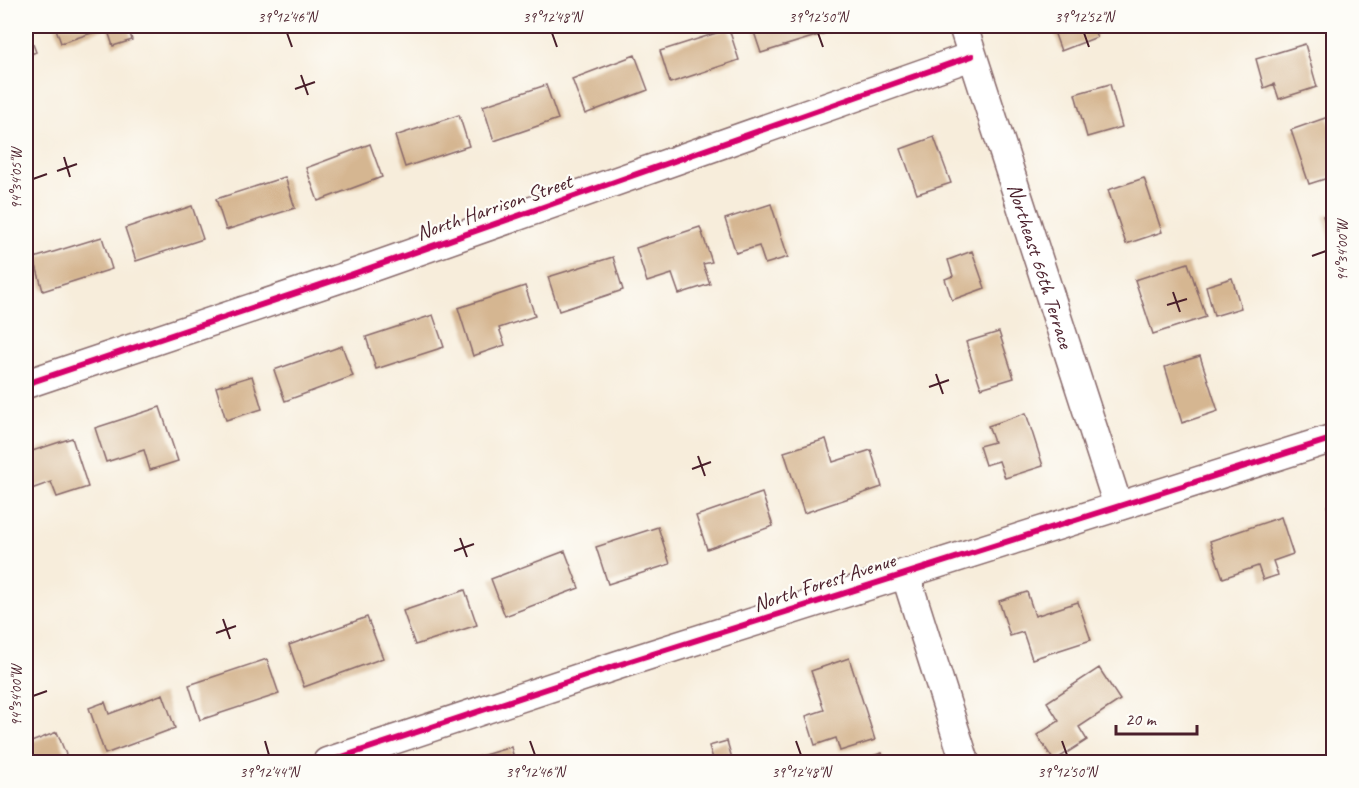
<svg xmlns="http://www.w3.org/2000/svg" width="1359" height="788" font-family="Caveat,sans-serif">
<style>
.building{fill:#d5b691}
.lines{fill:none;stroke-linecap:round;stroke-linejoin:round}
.minor-casing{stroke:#876769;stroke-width:31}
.minor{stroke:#fff;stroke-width:28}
.cycleway-casing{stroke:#fdfcf7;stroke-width:10}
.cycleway{stroke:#d6006c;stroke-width:6}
.ticks{fill:none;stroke:#4a1f2b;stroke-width:2}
.labels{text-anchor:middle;stroke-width:4.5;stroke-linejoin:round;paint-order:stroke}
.street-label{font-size:21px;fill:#4a1f2b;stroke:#fdfcf7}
.neatline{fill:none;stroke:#4a1f2b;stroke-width:2}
.ticks-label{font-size:15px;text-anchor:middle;fill:#4a1f2b}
</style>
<rect width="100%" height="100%" fill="#fdfcf7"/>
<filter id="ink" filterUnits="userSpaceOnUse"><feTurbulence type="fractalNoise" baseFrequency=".0167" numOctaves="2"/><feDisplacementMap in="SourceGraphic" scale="12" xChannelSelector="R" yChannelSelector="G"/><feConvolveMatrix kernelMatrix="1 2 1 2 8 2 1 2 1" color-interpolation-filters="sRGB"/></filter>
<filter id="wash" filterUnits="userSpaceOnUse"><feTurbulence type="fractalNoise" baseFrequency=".008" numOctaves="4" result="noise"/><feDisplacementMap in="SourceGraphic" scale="24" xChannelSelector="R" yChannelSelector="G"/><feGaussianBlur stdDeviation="1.35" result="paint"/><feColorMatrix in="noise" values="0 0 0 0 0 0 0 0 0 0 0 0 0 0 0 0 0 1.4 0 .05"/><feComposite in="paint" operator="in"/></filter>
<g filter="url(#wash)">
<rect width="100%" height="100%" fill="#f7eddb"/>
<g id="blocks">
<!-- building -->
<path class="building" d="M 26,26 L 36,52 L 26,56 Z
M 55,26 L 128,26 L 132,40 L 113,46 L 107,28 L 61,43 Z
M 752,26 L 827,26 L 829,32 L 761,53 Z
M 1052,26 L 1092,26 L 1097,37 L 1061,51 Z
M 729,29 L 739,60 L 670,83 L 660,51 Z
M 1305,44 L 1317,87 L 1279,99 L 1274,84 L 1264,88 L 1256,59 Z
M 635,55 L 648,90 L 585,114 L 572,79 Z
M 1110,84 L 1122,127 L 1087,137 L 1075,94 Z
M 546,85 L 558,119 L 494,141 L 483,106 Z
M 459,115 L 469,146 L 405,167 L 395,136 Z
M 1328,117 L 1334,135 L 1334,176 L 1309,184 L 1291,130 Z
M 934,137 L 951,183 L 917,194 L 901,149 Z
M 370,144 L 382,177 L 318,201 L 306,168 Z
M 285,177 L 295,208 L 226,230 L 216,199 Z
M 1144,178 L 1162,232 L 1126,244 L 1108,190 Z
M 771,204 L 788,257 L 765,264 L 759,246 L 736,253 L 725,219 Z
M 192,206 L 203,239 L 136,261 L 125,228 Z
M 1334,213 L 1334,247 L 1333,247 L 1323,216 Z
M 700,227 L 712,262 L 703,264 L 710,284 L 679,294 L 672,274 L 647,282 L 636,248 Z
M 102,237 L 112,269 L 43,291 L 34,258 Z
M 972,251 L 985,288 L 952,300 L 945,279 L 953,276 L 948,260 Z
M 613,257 L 623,290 L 559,311 L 548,277 Z
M 1188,263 L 1206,317 L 1153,334 L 1135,280 Z
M 1232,278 L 1241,308 L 1214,316 L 1206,286 Z
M 525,286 L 535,316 L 499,328 L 505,345 L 473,356 L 458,308 Z
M 433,315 L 444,347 L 376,369 L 366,337 Z
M 999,332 L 1014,378 L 981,388 L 966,342 Z
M 342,346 L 353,376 L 285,401 L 274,370 Z
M 1200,356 L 1218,411 L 1182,423 L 1165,367 Z
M 252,376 L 262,409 L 226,420 L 216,387 Z
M 160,407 L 178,461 L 150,470 L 144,450 L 106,462 L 95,428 Z
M 1026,413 L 1043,466 L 1005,478 L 999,461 L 985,465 L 979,446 L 994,442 L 988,426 Z
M 72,438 L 88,487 L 57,497 L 51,482 L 26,491 L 26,453 Z
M 826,439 L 833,462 L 871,450 L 882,487 L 804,513 L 784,452 Z
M 762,493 L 773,526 L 707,549 L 696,516 Z
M 1334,503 L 1334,523 L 1333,523 L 1327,506 Z
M 1281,517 L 1293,554 L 1273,561 L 1278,575 L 1263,580 L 1258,566 L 1223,578 L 1210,541 Z
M 658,527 L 670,564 L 608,584 L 596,547 Z
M 565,551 L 579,588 L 505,616 L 491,579 Z
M 465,590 L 477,625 L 415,645 L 403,611 Z
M 1027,592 L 1035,616 L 1078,602 L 1091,640 L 1032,659 L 1023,632 L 1010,636 L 999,601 Z
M 367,617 L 383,658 L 304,687 L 289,645 Z
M 849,658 L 875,740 L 840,751 L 836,738 L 815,745 L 806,716 L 824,710 L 811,671 Z
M 267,659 L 279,694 L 200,720 L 189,685 Z
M 1099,668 L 1120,700 L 1079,727 L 1087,740 L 1054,761 L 1037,735 L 1059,721 L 1047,702 Z
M 163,694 L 175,728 L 105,754 L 89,708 L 105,702 L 109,714 Z
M 57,732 L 69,762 L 26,762 L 26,744 Z
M 727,741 L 733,762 L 714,762 L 709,746 Z
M 511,747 L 515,762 L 472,762 L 471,759 Z
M 882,753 L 885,762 L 854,762 Z"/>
</g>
</g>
<g filter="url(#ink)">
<use href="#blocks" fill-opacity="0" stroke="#876769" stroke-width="1.5"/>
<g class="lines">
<defs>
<g id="minor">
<path id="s1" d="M 963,26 L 1118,506"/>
<path d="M 26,384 L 350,275 L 972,56"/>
<path d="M 905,573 L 965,762"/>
<path d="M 327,762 L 618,665 L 1334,438"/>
</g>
</defs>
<!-- minor casing -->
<use href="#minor" class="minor-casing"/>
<!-- minor -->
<use href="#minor" class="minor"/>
<defs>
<path id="cycleway" d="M 26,384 L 350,275 L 972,56
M 327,762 L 618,665 L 1334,438"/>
</defs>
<!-- cycleway casing -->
<use href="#cycleway" class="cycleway-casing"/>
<!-- cycleway -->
<use href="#cycleway" class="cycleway"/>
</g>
</g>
<!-- ticks -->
<path class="ticks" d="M 287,33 L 292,47M 552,33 L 557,47M 818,33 L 823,47M 1084,33 L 1089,47M 301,75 L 308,95M 295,89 L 315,82M 64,157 L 70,177M 57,171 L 77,164M 33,179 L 47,174M 1312,256 L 1326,251M 1173,292 L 1180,312M 1167,305 L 1187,299M 936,374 L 943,394M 929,387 L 949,380M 698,456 L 705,476M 692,469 L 711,462M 460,538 L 467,557M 454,551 L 474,544M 223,619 L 230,639M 216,633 L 236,626M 33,696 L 47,691M 265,741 L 269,755M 530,741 L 535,755M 796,741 L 801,755M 1062,741 L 1067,755"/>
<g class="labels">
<!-- street labels -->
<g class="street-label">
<text transform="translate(494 207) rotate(-19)" y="7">North Harrison Street</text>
<text dy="7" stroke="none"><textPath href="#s1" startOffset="252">Northeast 66th Terrace</textPath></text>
<text transform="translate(824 582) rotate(-18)" y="7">North Forest Avenue</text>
</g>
</g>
<!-- margin -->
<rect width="1359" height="788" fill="none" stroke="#fdfcf7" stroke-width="66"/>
<!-- scale -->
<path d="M1116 725v9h81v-9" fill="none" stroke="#4a1f2b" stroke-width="3"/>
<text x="1125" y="725" font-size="18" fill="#4a1f2b" stroke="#fdfcf7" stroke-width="4.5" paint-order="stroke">20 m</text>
<rect x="33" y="33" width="1293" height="722" class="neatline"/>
<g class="ticks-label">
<text x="287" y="22">39°12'46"N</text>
<text x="552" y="22">39°12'48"N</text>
<text x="818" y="22">39°12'50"N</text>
<text x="1084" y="22">39°12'52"N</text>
<text transform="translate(16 179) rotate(-90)" y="5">94°34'05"W</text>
<text transform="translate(1342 251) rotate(-90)" y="5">94°34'00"W</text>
<text transform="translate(16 696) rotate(-90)" y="5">94°34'00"W</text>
<text x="269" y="777">39°12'44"N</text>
<text x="535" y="777">39°12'46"N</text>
<text x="801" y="777">39°12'48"N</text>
<text x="1067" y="777">39°12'50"N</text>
</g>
</svg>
